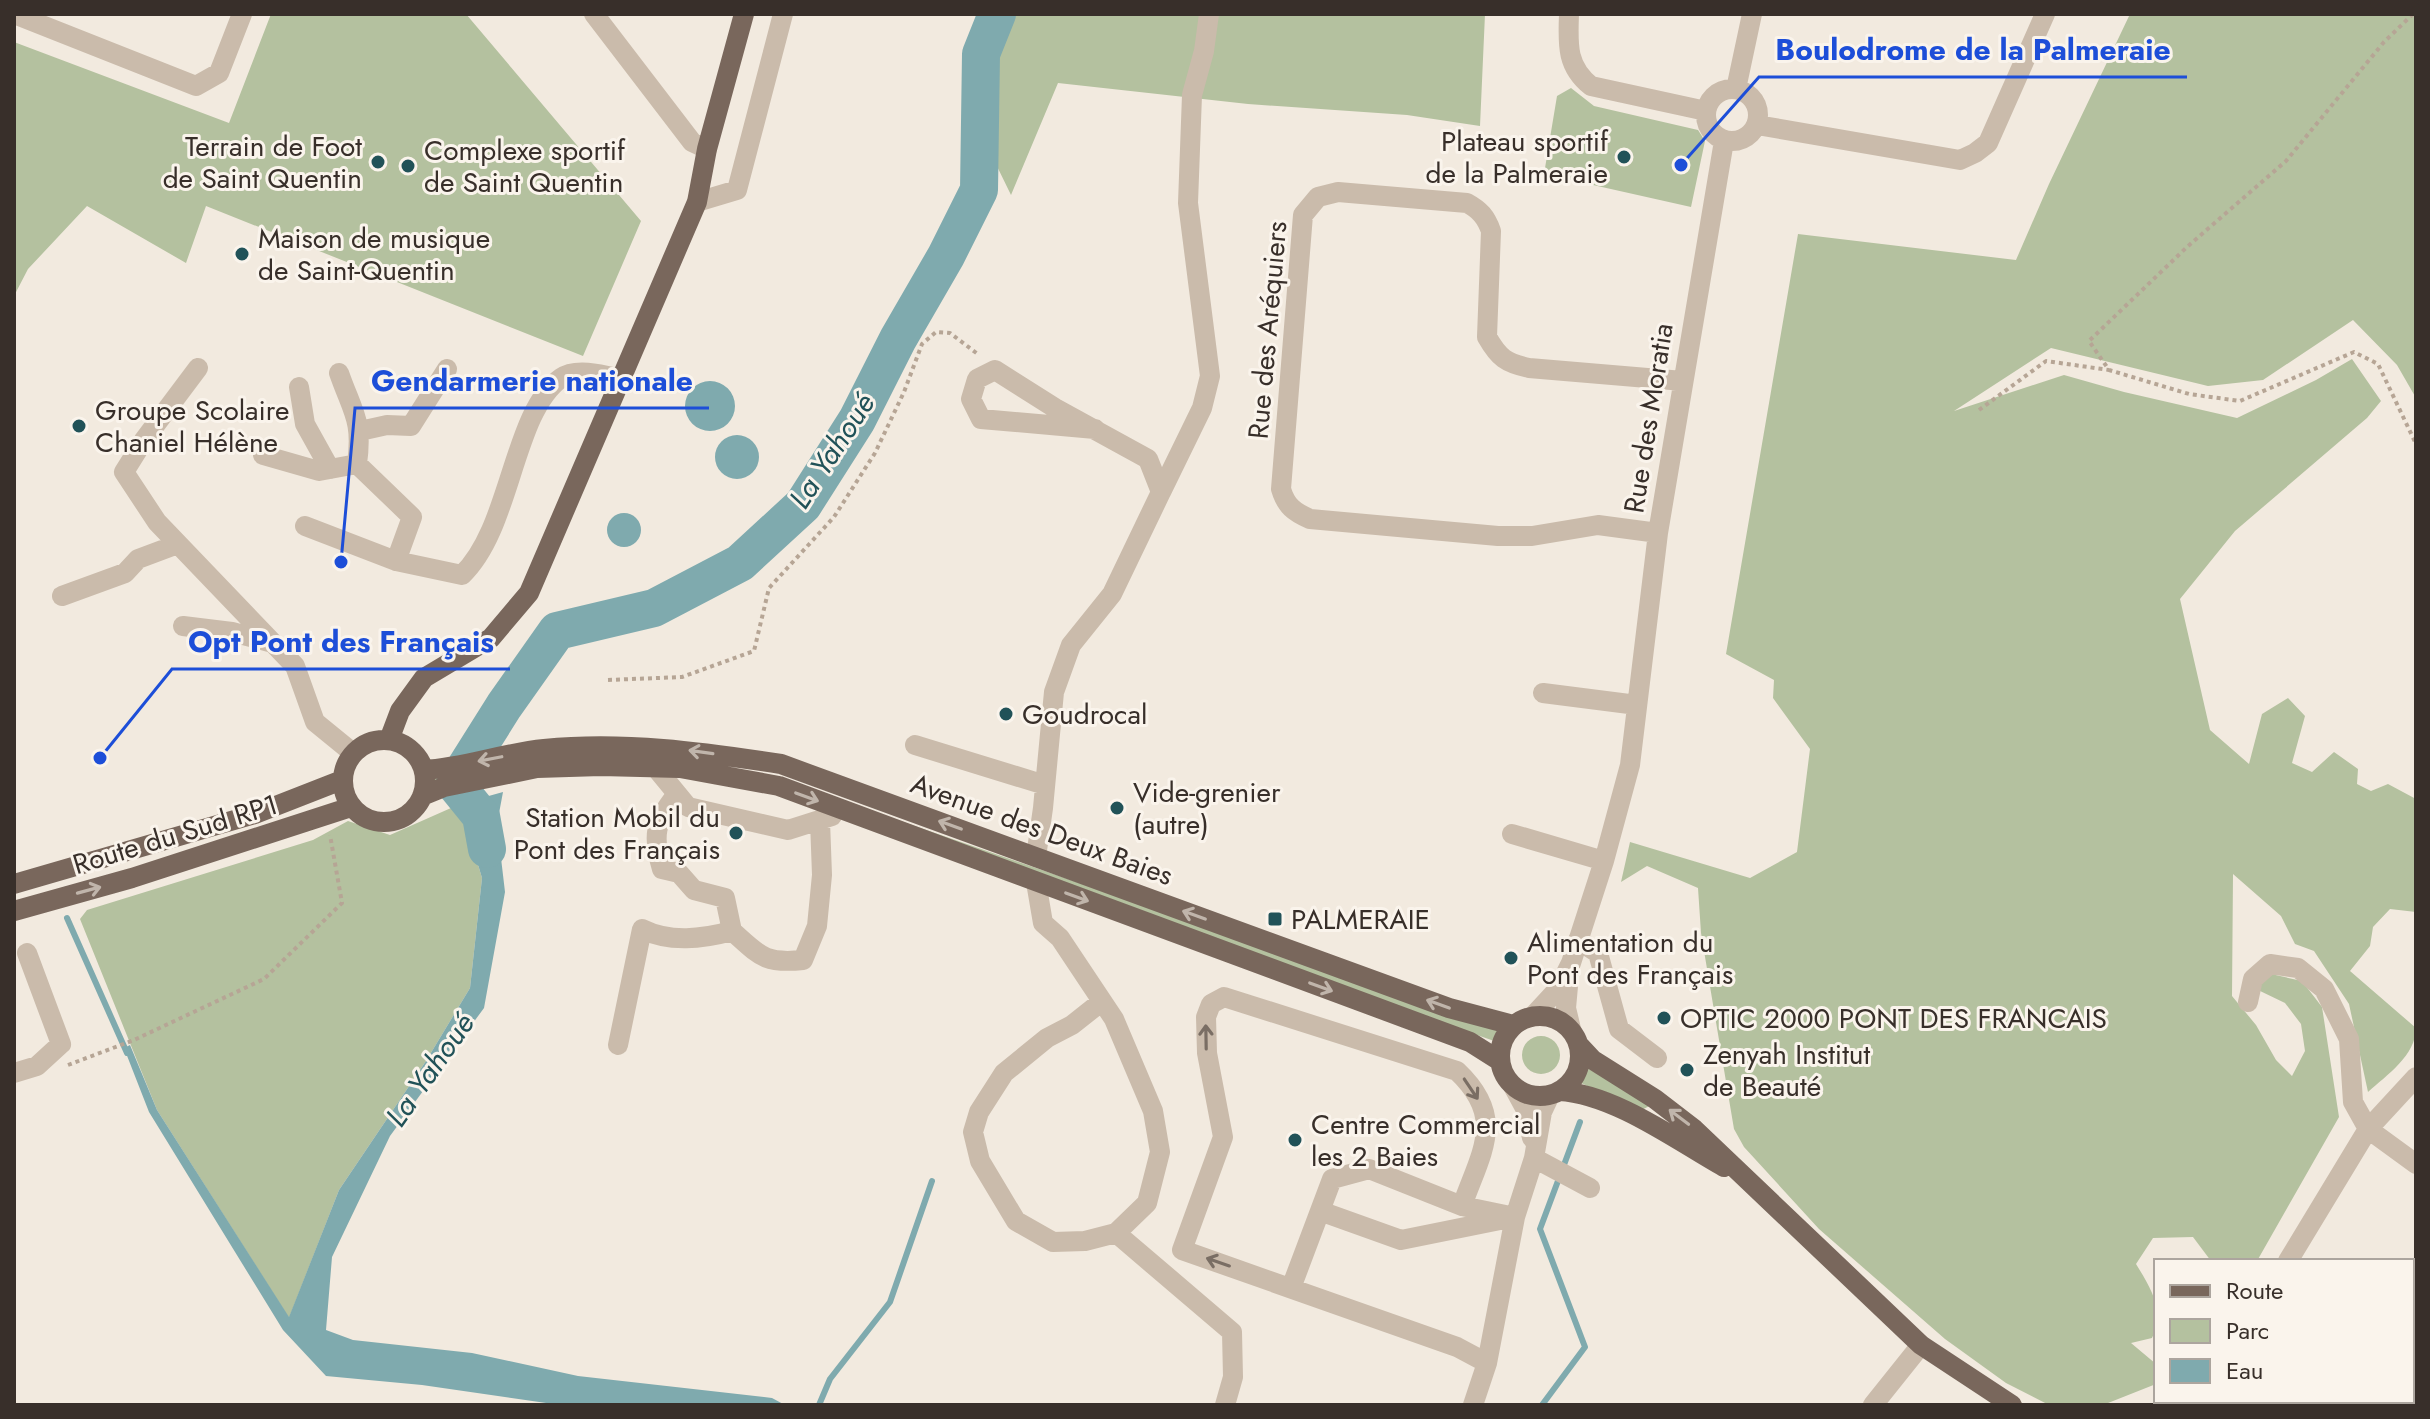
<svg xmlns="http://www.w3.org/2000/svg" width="2430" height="1419" font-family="Jost,sans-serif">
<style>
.green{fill:#b4c19f}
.water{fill:#7faaae}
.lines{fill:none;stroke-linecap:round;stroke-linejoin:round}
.stream{stroke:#7faaae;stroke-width:6}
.river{stroke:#7faaae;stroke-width:38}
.path{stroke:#b6a595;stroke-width:4;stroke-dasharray:4 4;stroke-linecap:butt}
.minor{stroke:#cabbab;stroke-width:20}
.major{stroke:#79675c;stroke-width:20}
.oneway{stroke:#c0b5ab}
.oneway2{stroke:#7a6e64}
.poi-dot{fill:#215258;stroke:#faf4ec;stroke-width:3}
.labels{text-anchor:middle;stroke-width:6;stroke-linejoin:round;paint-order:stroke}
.poi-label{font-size:28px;fill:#382f2a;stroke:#faf4ec;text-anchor:start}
.street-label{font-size:28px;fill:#382f2a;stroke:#faf4ec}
.water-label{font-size:30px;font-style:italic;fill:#215258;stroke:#faf4ec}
.leader{fill:none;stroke:#1d4ed8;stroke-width:3}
.callout-dot{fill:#1d4ed8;stroke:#faf4ec;stroke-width:3}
.callout-label{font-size:30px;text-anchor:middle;font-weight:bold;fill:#1d4ed8;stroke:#faf4ec;stroke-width:6;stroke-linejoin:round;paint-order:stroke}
</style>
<rect width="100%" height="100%" fill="#f2eadf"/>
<!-- green -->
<path class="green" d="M 271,14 L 466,14 L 641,221 L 583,356 L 206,206 L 186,263 L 87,206 L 28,269 L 14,296 L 14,42 L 229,123 Z
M 1011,14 L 1485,14 L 1480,126 L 1407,115 L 1248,104 L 1058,83 L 1011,195 L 991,154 L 991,54 Z
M 2130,14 L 2416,14 L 2416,398 L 2397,365 L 2353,320 L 2263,380 L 2208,386 L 2051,348 L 1954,411 L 2064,375 L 2124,392 L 2237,418 L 2316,380 L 2352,359 L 2381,401 L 2367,418 L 2235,531 L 2180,599 L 2210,730 L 2249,764 L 2262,714 L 2288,698 L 2305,716 L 2292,763 L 2312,772 L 2334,752 L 2358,769 L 2357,784 L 2371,791 L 2388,784 L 2416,799 L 2416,912 L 2390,909 L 2373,927 L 2370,946 L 2350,971 L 2416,1028 C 2416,1055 2387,1075 2368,1092 L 2349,1004 L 2314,951 L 2295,944 L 2281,916 L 2233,874 L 2232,996 L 2256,1025 L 2276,1060 L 2292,1076 L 2305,1051 L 2301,1024 L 2285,1003 L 2258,990 L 2262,972 L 2302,981 L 2322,1007 L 2339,1117 L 2257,1261 L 2211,1261 L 2193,1237 L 2153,1238 L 2136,1264 C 2150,1287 2166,1311 2152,1338 L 2131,1343 L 2156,1364 L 2156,1384 L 2103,1405 L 2049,1405 L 2006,1383 L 1945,1339 L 1819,1229 L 1744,1147 L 1734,1129 L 1701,933 L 1698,888 L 1647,866 L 1621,882 L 1630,842 L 1750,878 L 1797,852 L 1810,749 L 1773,698 L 1774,680 L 1726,654 L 1798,234 L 2016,260 L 2049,184 Z
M 1571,88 L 1594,106 L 1698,130 L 1705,141 L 1691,207 L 1544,174 L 1557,96 Z
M 593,759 L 662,759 L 713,766 L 791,783 L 1501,1029 L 1497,1042 L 1098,902 L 781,784 L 708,769 L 630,762 L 537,764 L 476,774 L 455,784 L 431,788 L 429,776 L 462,775 L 539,760 Z
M 460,804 L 482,878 L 470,988 L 426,1061 L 339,1190 L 289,1318 L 157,1110 L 80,919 L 87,910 L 313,840 L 348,821 L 390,835 Z
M1522 1055a19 19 0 1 1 38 0a19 19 0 1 1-38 0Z
M 1587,1068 L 1653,1104 L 1640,1111 L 1579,1082 Z"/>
<!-- water -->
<path class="water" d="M685 406a25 25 0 1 1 50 0a25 25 0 1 1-50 0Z
M715 457a22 22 0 1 1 44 0a22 22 0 1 1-44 0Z
M607 530a17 17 0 1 1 34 0a17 17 0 1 1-34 0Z
M 503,792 L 497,824 L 505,892 L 484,1008 L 390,1136 L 332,1257 L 326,1330 L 353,1340 L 472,1353 L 578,1376 L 772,1398 L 785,1405 L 560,1405 L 422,1385 L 326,1376 L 283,1330 L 149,1112 L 124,1048 L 130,1045 L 157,1110 L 289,1317 L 339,1190 L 426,1061 L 470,988 L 482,878 L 460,804 Z"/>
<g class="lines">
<!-- stream -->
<path class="stream" d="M 67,918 L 127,1053
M 819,1405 L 830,1379 L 890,1302 L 932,1181
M 1542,1405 L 1585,1347 L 1540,1229 L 1580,1122"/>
<!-- river -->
<path class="river" d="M 487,849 L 481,816 L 455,784 L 504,706 L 557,631 L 654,608 L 740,563 L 803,505 L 857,420 L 898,339 L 946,256 L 979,190 L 981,54 L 997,14"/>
<!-- path -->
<path class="path" d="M 2413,14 L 2384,42 L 2286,161 L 2187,247 L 2089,341 L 2109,370 L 2189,394 L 2240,401 L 2354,352 L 2378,364 L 2416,444
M 1979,410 L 2046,361 L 2109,370
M 608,680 L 682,677 L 754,651 L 769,588 L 834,517 L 875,453 L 904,392 L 922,344 L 936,332 L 950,333 L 979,355
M 68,1065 L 134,1040 L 264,979 L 342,903 L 330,835"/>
<!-- minor -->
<path class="minor" d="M 14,14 L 196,86 L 219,73 L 242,14
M 594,14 L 692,142 L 707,149
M 1569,14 C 1568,44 1566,66 1591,86 L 1706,111
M1706 115a26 26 0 1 1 52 0a26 26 0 1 1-52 0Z
M 1736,89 L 1752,14
M 1757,125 L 1960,160 L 1975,153 L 1988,143 L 2045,14
M 697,202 L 737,190 L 783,14
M 198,368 L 144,440 L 124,472 L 157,522 L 295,666 L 315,722 L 353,753
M 339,373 C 353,413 363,420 357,464 L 412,517 L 396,561
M 299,387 L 305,424 L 330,469
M 360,431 L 387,425 L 411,426 L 447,369
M 263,455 L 319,471 L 357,464
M 1161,492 L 1202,408 L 1210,376 L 1188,203 L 1192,95 L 1204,51 L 1209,14
M 305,526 L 396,561 L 462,575 C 512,527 512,413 561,378 C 576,367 604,375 621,379
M 1658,533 L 1598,525 L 1532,536 L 1498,536 L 1310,519 C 1294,512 1286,506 1281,489 L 1303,215 L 1318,197 L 1338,192 L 1467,203 C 1480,210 1486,217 1491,231 L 1487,337 C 1499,358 1506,363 1529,368 L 1683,381
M 62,596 L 125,573 L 138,559 L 178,544
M 183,626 L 232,632 L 273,643
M 1543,693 L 1637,705
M 915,745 L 1045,785
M 655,767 L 688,807 L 788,830 L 832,816
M 1512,834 L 1604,861
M 1036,857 L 1043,808 L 1054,692 L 1071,645 L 1112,594 L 1161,492 L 1148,459 L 1055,408 L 995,370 L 977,379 L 971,399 L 981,419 L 1095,429
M 1036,882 L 1043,923 L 1060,938 L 1114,1019 L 1153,1111 L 1160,1152 L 1147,1203 L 1116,1233 L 1085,1241 L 1053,1242 L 1016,1221 L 980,1161 L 973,1132 L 979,1112 L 1004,1073 L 1047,1038 L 1072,1025 L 1101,1002
M 732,931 C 760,956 764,964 803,960 L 817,926 L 822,875 L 820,821
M 1578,940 L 1598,953 L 1619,1029 L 1657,1058
M 1569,975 L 1566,1008 L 1571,1029
M 2248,1002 L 2253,979 L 2270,964 L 2298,968 L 2324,989 L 2349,1039 L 2353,1102 L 2368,1129 L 2416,1164
M 1534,1015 L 1558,989 L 1571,963 L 1604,861 L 1630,765 L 1658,533 L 1724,141
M 618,1045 L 642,929 C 670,943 702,939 732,931 L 725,898 L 694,890 L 679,873 L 662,869 C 652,836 655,821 677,794
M 14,1073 L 37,1066 L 61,1044 L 27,953
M 1513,1086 L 1526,1110 L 1532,1138
M 1534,1158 L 1590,1188
M 1462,1206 C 1481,1152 1507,1118 1457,1071 L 1224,997 L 1211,1004 L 1206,1017 L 1207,1053 L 1223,1137 L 1182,1250 L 1457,1347 L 1487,1363
M 1320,1211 L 1401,1240 L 1505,1219
M 1116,1233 L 1232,1332 L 1233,1377 L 1225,1405
M 2288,1261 L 2368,1129 L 2416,1077
M 1291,1288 L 1332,1179 L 1369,1169 L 1462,1206 L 1515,1217
M 2412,1386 L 2416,1388
M 1473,1405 L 1487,1363 L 1515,1217 L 1534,1158 L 1542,1112 L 1550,1095
M 1873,1405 L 1921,1345
M 2189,1405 L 2192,1401"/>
<!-- major -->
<path class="major" d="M343 781a41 41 0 1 1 82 0a41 41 0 1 1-82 0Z
M 389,740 L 400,711 L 424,678 L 491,638 L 529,593 L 697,202 L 707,149 L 744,14
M 424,770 C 464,768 503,753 544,749 C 624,741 702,752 781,764 L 1449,1008 L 1513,1025
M 422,796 L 444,787 L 537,768 L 601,766 L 680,768 L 779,786 L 1470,1042 L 1500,1061
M 14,884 L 255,814 L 342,780
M 14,911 L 132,878 L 351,807
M1500 1056a40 40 0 1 1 80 0a40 40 0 1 1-80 0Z
M 1579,1045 L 1593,1060 L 1655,1099 L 1694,1129 L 1921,1345 L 2012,1405
M 1559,1091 C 1614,1094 1676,1140 1724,1167"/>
</g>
<!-- one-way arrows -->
<defs><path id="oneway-shaft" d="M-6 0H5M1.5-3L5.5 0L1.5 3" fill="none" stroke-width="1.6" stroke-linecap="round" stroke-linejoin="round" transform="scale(2)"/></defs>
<g class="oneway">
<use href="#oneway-shaft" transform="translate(701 752) rotate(-172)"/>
<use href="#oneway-shaft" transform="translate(490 759) rotate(169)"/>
<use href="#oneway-shaft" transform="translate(807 797) rotate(20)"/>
<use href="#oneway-shaft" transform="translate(950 825) rotate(-160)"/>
<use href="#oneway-shaft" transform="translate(89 890) rotate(-15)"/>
<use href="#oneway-shaft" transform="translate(1077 897) rotate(20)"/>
<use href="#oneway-shaft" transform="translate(1194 915) rotate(-160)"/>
<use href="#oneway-shaft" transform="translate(1321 987) rotate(20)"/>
<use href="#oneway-shaft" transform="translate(1438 1004) rotate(-160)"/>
<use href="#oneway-shaft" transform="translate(1679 1117) rotate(-143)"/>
</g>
<g class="oneway2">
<use href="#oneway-shaft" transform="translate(1206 1037) rotate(-91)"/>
<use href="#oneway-shaft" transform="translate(1471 1089) rotate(56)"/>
<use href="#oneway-shaft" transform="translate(1218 1262) rotate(-161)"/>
</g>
<!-- markers -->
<g class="poi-dot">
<circle cx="1624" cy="157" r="8"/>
<circle cx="378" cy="162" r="8"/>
<circle cx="408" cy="166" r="8"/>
<circle cx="242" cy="254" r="8"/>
<circle cx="79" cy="426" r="8"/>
<circle cx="1006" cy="714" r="8"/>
<circle cx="1117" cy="808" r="8"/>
<circle cx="736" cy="833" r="8"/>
<rect x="1267" y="911" width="16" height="16" rx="4"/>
<circle cx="1511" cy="958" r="8"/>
<circle cx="1664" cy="1018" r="8"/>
<circle cx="1687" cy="1070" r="8"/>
<circle cx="1295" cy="1140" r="8"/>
</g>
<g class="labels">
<!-- poi labels -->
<g class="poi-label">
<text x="1608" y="151" text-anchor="end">Plateau sportif<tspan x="1608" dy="32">de la Palmeraie</tspan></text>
<text x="362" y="156" text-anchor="end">Terrain de Foot<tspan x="362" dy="32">de Saint Quentin</tspan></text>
<text x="424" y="160">Complexe sportif<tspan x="424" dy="32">de Saint Quentin</tspan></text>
<text x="258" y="248">Maison de musique<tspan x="258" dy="32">de Saint-Quentin</tspan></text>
<text x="95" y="420">Groupe Scolaire<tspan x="95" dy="32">Chaniel Hélène</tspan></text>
<text x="1022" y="724">Goudrocal</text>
<text x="1133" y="802">Vide-grenier<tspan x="1133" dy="32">(autre)</tspan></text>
<text x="720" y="827" text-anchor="end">Station Mobil du<tspan x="720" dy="32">Pont des Français</tspan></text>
<text x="1291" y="929">PALMERAIE</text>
<text x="1527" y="952">Alimentation du<tspan x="1527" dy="32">Pont des Français</tspan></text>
<text x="1680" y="1028">OPTIC 2000 PONT DES FRANCAIS</text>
<text x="1703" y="1064">Zenyah Institut<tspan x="1703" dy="32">de Beauté</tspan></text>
<text x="1311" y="1134">Centre Commercial<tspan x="1311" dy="32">les 2 Baies</tspan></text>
</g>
<!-- street labels -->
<g class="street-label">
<text transform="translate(1267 330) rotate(-85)" y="10">Rue des Aréquiers</text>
<text transform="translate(1648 418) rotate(-81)" y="10">Rue des Moratia</text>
<text transform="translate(1042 829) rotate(20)" y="10">Avenue des Deux Baies</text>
<text transform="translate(175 834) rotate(-17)" y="10">Route du Sud RP1</text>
</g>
<!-- water labels -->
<g class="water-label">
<text transform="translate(832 451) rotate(-57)" y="10">La Yahoué</text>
<text transform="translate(430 1070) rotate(-55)" y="10">La Yahoué</text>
</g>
</g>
<!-- callouts -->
<path class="leader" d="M1681 165L1759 77H2187M341 562L355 408H709M100 758L172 669H510"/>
<g class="callout-dot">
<circle cx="1681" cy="165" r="8"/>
<circle cx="341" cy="562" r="8"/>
<circle cx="100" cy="758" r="8"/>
</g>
<g class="callout-label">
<text x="1973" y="60">Boulodrome de la Palmeraie</text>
<text x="532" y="391">Gendarmerie nationale</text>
<text x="341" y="652">Opt Pont des Français</text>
</g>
<!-- border -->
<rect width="2430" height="1419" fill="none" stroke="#382f2a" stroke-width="32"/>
<!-- legend -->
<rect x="2154" y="1259" width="260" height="144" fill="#faf4ec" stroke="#aca59e" stroke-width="2"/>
<rect x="2170" y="1285" width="40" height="12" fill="#79675c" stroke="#aca59e" stroke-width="2"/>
<text x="2226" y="1299" font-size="24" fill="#382f2a">Route</text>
<rect x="2170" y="1319" width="40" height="24" fill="#b4c19f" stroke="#aca59e" stroke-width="2"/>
<text x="2226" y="1339" font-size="24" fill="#382f2a">Parc</text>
<rect x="2170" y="1359" width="40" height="24" fill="#7faaae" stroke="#aca59e" stroke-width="2"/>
<text x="2226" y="1379" font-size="24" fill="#382f2a">Eau</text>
</svg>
